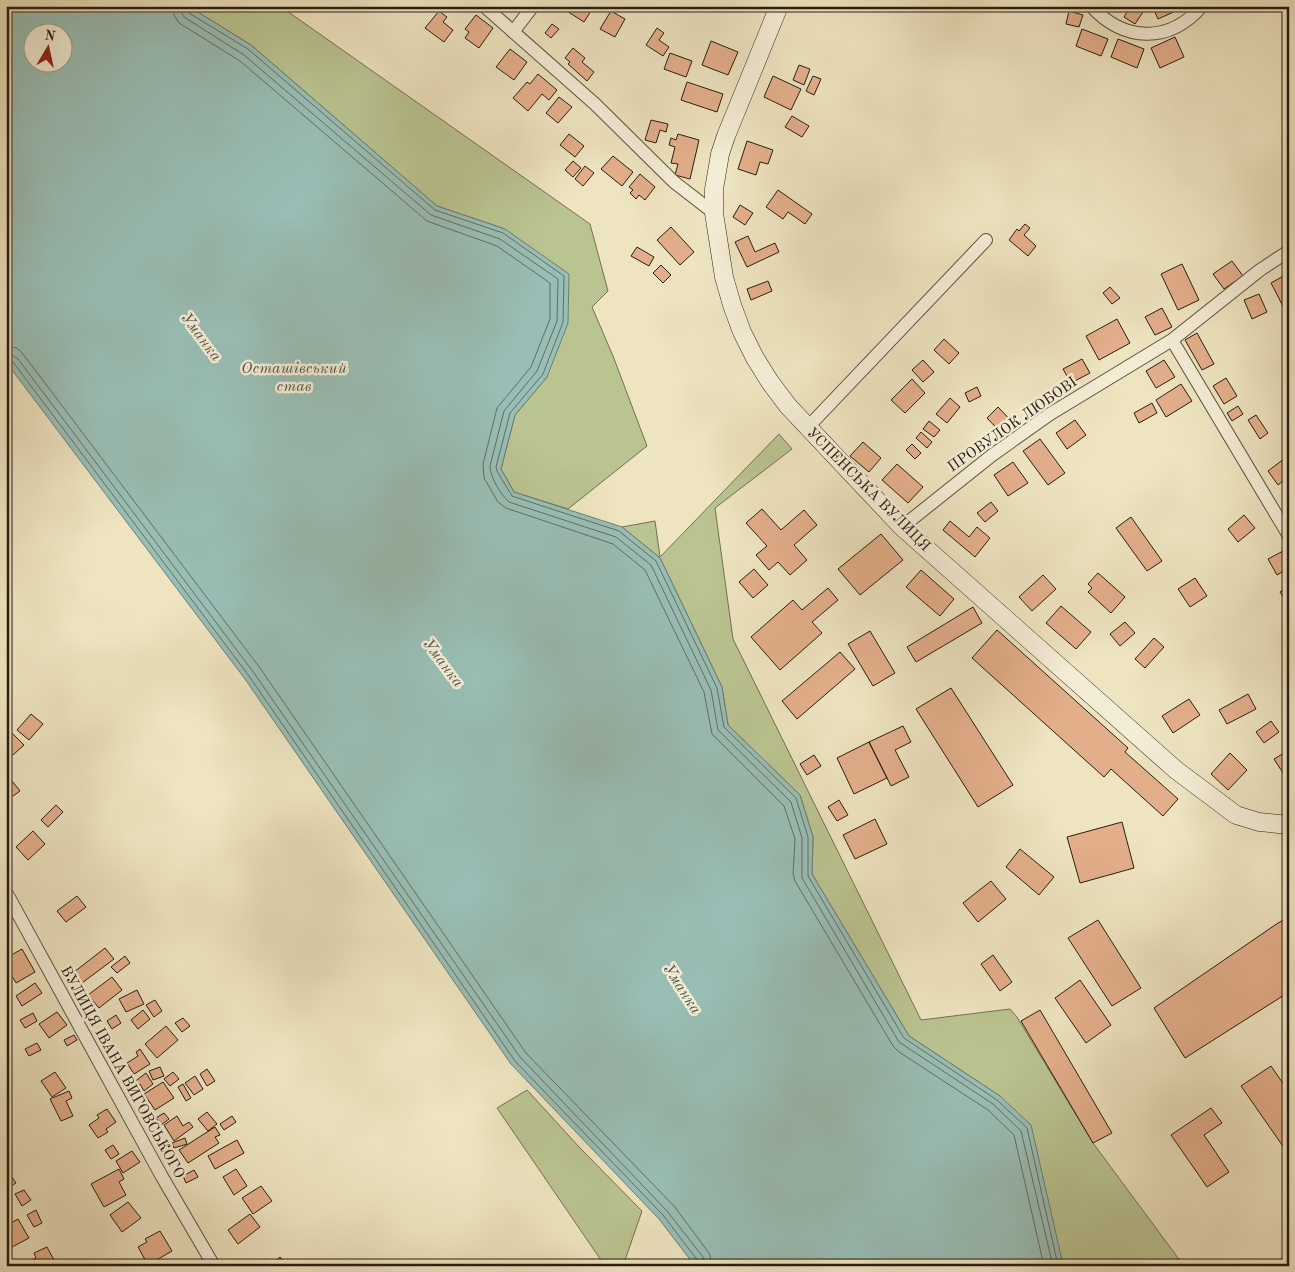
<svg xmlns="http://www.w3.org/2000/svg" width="1295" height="1272" font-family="'Old Standard TT',serif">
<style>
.green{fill:#bac491;stroke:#727051}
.water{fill:#99beb5;stroke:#6c7e73;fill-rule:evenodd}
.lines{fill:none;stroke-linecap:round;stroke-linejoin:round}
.shore{stroke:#616e63;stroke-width:1}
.building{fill:#e3af8b;stroke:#291d11}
.street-casing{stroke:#5a4f3d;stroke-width:14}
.secondary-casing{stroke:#291d11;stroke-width:19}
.street{stroke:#f4edd6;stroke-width:12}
.secondary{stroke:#f4edd6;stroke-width:18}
.labels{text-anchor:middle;stroke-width:5;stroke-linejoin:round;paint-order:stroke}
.street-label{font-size:15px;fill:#291d11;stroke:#f4edd6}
.water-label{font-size:16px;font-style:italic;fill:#50554a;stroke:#f4edd6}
</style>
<rect width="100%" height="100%" fill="#eee4c0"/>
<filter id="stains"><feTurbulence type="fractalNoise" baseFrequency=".004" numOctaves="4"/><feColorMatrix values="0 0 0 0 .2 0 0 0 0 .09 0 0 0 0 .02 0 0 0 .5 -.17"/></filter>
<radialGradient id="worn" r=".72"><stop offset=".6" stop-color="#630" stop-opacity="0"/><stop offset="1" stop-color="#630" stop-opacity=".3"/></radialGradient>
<!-- green -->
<path class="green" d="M 188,6 L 280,6 L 287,11 L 590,224 L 608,291 L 592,307 L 613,356 L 647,446 L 568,509 L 514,492 L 501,469 L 515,415 L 547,377 L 505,229 L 437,206 L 251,45 Z
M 779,434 L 792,449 L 715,508 L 733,639 L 921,1020 L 1010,1009 L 1017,1017 L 1093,1143 L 1184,1266 L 1066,1266 L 1062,1260 L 1000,1096 L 909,1036 L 812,874 L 813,837 L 800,795 L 728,725 L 722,687 L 660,558 L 622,527 L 655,521 L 660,557 Z
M 527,1090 L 581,1149 L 642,1211 L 623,1266 L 605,1266 L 497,1108 Z"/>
<!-- water -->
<path class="water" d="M 6,6 L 188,6 L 251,45 L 437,206 L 505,229 L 569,274 L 568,323 L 547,377 L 515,415 L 501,469 L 514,492 L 622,527 L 660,558 L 722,687 L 728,725 L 800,795 L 813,837 L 812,874 L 909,1036 L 1000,1096 L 1031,1125 L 1062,1260 L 1066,1266 L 695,1266 L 659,1219 L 511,1064 L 245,679 L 6,362 ZM 32,32 L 62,32 L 62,62 L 32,62 Z"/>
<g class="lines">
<!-- shore -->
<path class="shore" d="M 172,6 L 174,15 L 179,23 L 240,61 L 427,221 L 497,246 L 550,283 L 550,319 L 531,367 L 497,408 L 483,464 L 484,478 L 498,502 L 506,508 L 613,544 L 645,570 L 704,692 L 712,734 L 784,806 L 795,839 L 793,874 L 795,881 L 893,1046 L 899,1052 L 988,1110 L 1014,1135 L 1044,1266
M 180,6 L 181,12 L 184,17 L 244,55 L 431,215 L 500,239 L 558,279 L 557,321 L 537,371 L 504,411 L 490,466 C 490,477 501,495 509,502 L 616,537 L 651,565 L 711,690 L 718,730 L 791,802 L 802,838 L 802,878 L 899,1042 L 993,1104 L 1021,1131 L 1053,1266
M 186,6 L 189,13 L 248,49 L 435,210 L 503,233 L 564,276 L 563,322 L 543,374 L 510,413 L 496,467 L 497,471 L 512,496 L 619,531 L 656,561 L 717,688 L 724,727 L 796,798 L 808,837 L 808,876 L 904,1038 L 997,1100 L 1027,1128 L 1057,1261 L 1060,1266
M 6,346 L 17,348 L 23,354 L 260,668 L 526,1053 L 674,1206 L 709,1253 L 713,1266
M 6,354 L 12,355 L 18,359 L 254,673 L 520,1057 L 667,1211 L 703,1257 L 705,1266
M 6,360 L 13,362 L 249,676 L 515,1061 L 663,1215 L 698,1261 L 699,1266"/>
</g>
<!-- building -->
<path class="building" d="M 559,6 L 594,6 L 584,22 Z
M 1131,6 L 1143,12 L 1135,24 L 1124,17 Z
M 1152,6 L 1176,6 L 1178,10 L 1158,19 Z
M 439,11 L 447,17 L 443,22 L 453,30 L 444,42 L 425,28 Z
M 611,11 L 625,19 L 615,37 L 600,29 Z
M 1069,11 L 1083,15 L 1079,27 L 1066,24 Z
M 476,15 L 493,28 L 479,48 L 465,38 L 469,32 L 465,29 Z
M 552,24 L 559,29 L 551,38 L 545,33 Z
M 657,28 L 664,33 L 659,40 L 669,47 L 663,56 L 646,45 Z
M 1082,29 L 1108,39 L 1101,56 L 1076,46 Z
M 1175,37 L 1184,57 L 1160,68 L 1151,48 Z
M 1118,39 L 1144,49 L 1137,68 L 1111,57 Z
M 711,41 L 738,52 L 728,75 L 702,65 Z
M 573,48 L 585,58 L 582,62 L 594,72 L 587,81 L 568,64 L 570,62 L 565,58 Z
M 510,49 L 527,62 L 514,80 L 496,67 Z
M 670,53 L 692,61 L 686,77 L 664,69 Z
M 799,65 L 810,69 L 804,85 L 793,80 Z
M 538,74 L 557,90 L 549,100 L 542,94 L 528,111 L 513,98 L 527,82 L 530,84 Z
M 773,76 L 801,89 L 791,110 L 764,97 Z
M 813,76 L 821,79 L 814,95 L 806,91 Z
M 687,82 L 723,94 L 717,112 L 681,100 Z
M 559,97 L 572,107 L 558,123 L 546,113 Z
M 792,116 L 809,126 L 802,137 L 785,127 Z
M 651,120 L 668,124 L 666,132 L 660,130 L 656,143 L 645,140 Z
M 569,134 L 584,146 L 575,157 L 560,145 Z
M 678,134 L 699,140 L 690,179 L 675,175 L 678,164 L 671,163 L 675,147 L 669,145 L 671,138 L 676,140 Z
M 747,141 L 773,150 L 768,164 L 760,162 L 756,175 L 738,169 Z
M 613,156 L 633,172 L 622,186 L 601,169 Z
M 573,161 L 581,168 L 573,177 L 565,170 Z
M 585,166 L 594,173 L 583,186 L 575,179 Z
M 640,174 L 655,187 L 645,200 L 639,195 L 636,199 L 630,193 L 633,190 L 629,187 Z
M 778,190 L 812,214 L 805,224 L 788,212 L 783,219 L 766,207 Z
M 740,205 L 753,213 L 745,225 L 733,217 Z
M 1025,224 L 1030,228 L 1024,235 L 1036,246 L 1028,256 L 1009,240 L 1017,229 L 1019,231 Z
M 671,227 L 694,252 L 680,265 L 657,240 Z
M 748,236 L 755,252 L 775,243 L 779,252 L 747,267 L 735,242 Z
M 637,247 L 654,257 L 649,266 L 631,256 Z
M 1232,261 L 1243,276 L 1224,289 L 1213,274 Z
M 1182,264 L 1199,300 L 1178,310 L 1161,274 Z
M 661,265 L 671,275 L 663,283 L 653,273 Z
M 1287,274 L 1289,311 L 1286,312 L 1271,283 Z
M 768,281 L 772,291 L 751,300 L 747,289 Z
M 1110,287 L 1120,298 L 1112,304 L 1103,293 Z
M 1259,294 L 1267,312 L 1252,319 L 1244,300 Z
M 1162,308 L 1172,327 L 1155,335 L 1145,317 Z
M 1117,319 L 1130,343 L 1099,360 L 1086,336 Z
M 1197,333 L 1214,364 L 1202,370 L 1185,340 Z
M 944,339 L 959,353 L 949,364 L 934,350 Z
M 1082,359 L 1090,373 L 1071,383 L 1063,369 Z
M 923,360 L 934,372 L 923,382 L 912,370 Z
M 1164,360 L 1175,377 L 1156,388 L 1146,371 Z
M 1226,378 L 1237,396 L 1224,404 L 1213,386 Z
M 912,379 L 925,393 L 905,413 L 891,400 Z
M 1181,384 L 1192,401 L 1166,417 L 1156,400 Z
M 977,387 L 981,396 L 969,402 L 965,393 Z
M 950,398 L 960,407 L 947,423 L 936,414 Z
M 1152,403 L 1157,413 L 1139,423 L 1134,413 Z
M 1238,406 L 1243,414 L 1232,421 L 1227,413 Z
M 998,407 L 1014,424 L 1003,435 L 987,418 Z
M 1256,415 L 1268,433 L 1260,439 L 1248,420 Z
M 1075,420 L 1086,435 L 1067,449 L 1056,433 Z
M 929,421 L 940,430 L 934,437 L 923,429 Z
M 921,432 L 932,442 L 927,448 L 916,438 Z
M 1040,439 L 1065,473 L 1048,485 L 1023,451 Z
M 863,442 L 881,458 L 869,472 L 850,456 Z
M 912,444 L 921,453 L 915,459 L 906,450 Z
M 1289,455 L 1289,476 L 1278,485 L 1268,471 Z
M 1013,462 L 1028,483 L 1008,496 L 994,475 Z
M 897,464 L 923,487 L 908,503 L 882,480 Z
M 991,502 L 998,511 L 985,522 L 977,513 Z
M 762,509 L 781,530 L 804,510 L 817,525 L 794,545 L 807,560 L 790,575 L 778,562 L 769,570 L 756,555 L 767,546 L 746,523 Z
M 1244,515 L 1255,528 L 1238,542 L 1228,529 Z
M 1131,517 L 1162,561 L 1147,571 L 1116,528 Z
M 950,521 L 969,537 L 977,527 L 990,538 L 975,557 L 943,530 Z
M 881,534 L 903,560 L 860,595 L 838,569 Z
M 1285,550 L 1289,558 L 1289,568 L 1277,575 L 1268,559 Z
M 754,569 L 768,585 L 753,598 L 739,582 Z
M 921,570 L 954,599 L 940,616 L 906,587 Z
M 1098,573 L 1125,597 L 1111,613 L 1088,592 L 1092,588 L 1088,584 Z
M 1043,575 L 1056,589 L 1032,611 L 1019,597 Z
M 1195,578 L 1207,596 L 1190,607 L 1178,589 Z
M 1289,586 L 1289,606 L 1280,592 Z
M 828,588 L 838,600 L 812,622 L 822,633 L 780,670 L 751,637 L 793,600 L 802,610 Z
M 1061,606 L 1091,632 L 1076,649 L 1046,623 Z
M 973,607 L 982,623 L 916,662 L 907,647 Z
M 1125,622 L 1135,633 L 1120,646 L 1110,634 Z
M 997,630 L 1128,748 L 1125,752 L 1178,799 L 1163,816 L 1111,769 L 1104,777 L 972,658 Z
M 870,631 L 895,673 L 873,686 L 848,644 Z
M 1154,638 L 1164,647 L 1145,668 L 1135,659 Z
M 840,652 L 855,669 L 797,719 L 782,701 Z
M 951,688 L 1013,785 L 978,807 L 916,709 Z
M 1248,694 L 1256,709 L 1227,724 L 1219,710 Z
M 1189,699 L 1200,715 L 1173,733 L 1162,716 Z
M 31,714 L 43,724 L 29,740 L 17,730 Z
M 1271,721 L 1279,732 L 1264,743 L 1256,732 Z
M 903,726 L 911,742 L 895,750 L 909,777 L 891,786 L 869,742 Z
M 12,733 L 24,745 L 13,755 L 6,748 L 6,739 Z
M 869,742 L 887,778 L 854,794 L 837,758 Z
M 1289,750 L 1289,769 L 1283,773 L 1274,759 Z
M 1230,753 L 1247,770 L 1228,790 L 1211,774 Z
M 814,755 L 821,766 L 807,775 L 800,764 Z
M 8,776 L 20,791 L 6,801 L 6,777 Z
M 839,800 L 848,815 L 837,821 L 828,807 Z
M 56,805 L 63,812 L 48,827 L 41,820 Z
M 875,819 L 887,844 L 855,859 L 843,835 Z
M 1122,822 L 1134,868 L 1080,883 L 1067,837 Z
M 33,831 L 45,844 L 28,860 L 16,847 Z
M 1020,849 L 1054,877 L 1039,895 L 1006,867 Z
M 991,881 L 1006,899 L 978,922 L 963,903 Z
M 77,896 L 86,907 L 66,922 L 57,911 Z
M 1289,917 L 1289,992 L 1185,1058 L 1154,1008 L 1278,923 Z
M 1098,920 L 1141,988 L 1112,1006 L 1068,938 Z
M 105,948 L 114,959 L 82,983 L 74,972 Z
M 22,949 L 35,972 L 16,983 L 6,966 L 6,958 Z
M 993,955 L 1012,982 L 1000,991 L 981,964 Z
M 125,956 L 130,963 L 117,973 L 111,967 Z
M 112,977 L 122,990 L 99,1008 L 88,995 Z
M 1080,980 L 1111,1025 L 1086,1043 L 1055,998 Z
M 35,983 L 42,993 L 22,1006 L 16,996 Z
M 137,990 L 144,1004 L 126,1012 L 119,999 Z
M 155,1000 L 162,1011 L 154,1017 L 146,1005 Z
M 143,1010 L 150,1019 L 138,1029 L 131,1020 Z
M 1040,1010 L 1112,1133 L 1093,1143 L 1021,1021 Z
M 57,1012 L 67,1025 L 49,1038 L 39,1024 Z
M 33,1013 L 37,1021 L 25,1028 L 20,1020 Z
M 116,1015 L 121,1023 L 112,1029 L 107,1021 Z
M 183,1018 L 190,1026 L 182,1032 L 175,1023 Z
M 166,1026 L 178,1040 L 157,1058 L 145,1044 Z
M 74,1035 L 77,1040 L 67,1046 L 64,1040 Z
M 37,1043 L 41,1050 L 29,1056 L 25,1049 Z
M 140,1049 L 150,1064 L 134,1074 L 127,1063 L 138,1056 L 136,1052 Z
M 1271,1066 L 1289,1092 L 1289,1155 L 1241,1086 Z
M 160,1067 L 164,1076 L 153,1080 L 149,1071 Z
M 207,1069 L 215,1081 L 207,1086 L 200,1074 Z
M 55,1072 L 66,1088 L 52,1097 L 41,1081 Z
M 173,1072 L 179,1079 L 170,1086 L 164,1079 Z
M 146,1073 L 153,1084 L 144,1091 L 140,1084 L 136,1087 L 133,1083 Z
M 195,1076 L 203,1089 L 194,1095 L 185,1083 Z
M 163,1082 L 174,1098 L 155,1110 L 144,1094 Z
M 183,1084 L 191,1098 L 186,1101 L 178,1087 Z
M 69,1091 L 72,1098 L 66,1101 L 73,1116 L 61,1121 L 50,1099 Z
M 1211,1108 L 1222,1123 L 1204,1135 L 1229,1172 L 1207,1187 L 1171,1135 Z
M 107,1109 L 116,1122 L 106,1129 L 108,1132 L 98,1138 L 89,1125 L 99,1118 L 97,1115 Z
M 207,1112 L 217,1124 L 208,1131 L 198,1119 Z
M 164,1113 L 169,1119 L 161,1125 L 156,1118 Z
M 177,1116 L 183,1126 L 189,1122 L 193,1127 L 174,1141 L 164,1125 Z
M 232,1116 L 236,1122 L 224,1130 L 220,1124 Z
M 215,1127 L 220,1135 L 215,1137 L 219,1143 L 188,1163 L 179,1150 Z
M 185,1138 L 187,1144 L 174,1148 L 172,1143 Z
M 237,1140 L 244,1153 L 215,1169 L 208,1156 Z
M 113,1145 L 119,1154 L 111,1159 L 105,1150 Z
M 132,1151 L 140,1162 L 123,1173 L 116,1161 Z
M 119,1169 L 124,1179 L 119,1182 L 126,1195 L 104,1207 L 91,1184 Z
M 236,1169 L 247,1186 L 234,1195 L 223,1177 Z
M 194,1170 L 198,1177 L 186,1183 L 183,1176 Z
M 8,1171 L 16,1183 L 7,1189 L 6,1172 Z
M 261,1186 L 272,1201 L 253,1214 L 242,1198 Z
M 24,1190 L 31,1200 L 22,1206 L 15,1194 Z
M 128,1202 L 141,1218 L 122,1232 L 110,1215 Z
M 36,1210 L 42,1223 L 34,1227 L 27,1215 Z
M 250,1214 L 260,1227 L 238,1244 L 228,1230 Z
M 18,1219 L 29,1238 L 12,1247 L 6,1237 L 6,1226 Z
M 160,1231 L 172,1251 L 148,1265 L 138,1247 L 147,1242 L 145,1239 Z
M 47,1247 L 54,1260 L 48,1262 L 50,1266 L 23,1266 L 36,1258 L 34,1253 Z
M 1289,1254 L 1289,1266 L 1274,1266 Z
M 280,1257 L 287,1266 L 274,1266 L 272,1264 Z
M 266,1260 L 267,1266 L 246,1266 L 246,1263 Z"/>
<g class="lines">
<defs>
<path id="street" d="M 484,6 L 595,104 L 674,182 L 714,213
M 1091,6 C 1124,42 1169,44 1202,6
M 513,32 L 533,6
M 1289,251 L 1260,270 L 1172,340 L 1289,536
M 808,427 L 986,240
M 902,527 L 991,456 L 1050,414 L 1172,340
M 6,892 L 161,1175 L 214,1266"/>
<path id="secondary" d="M 779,6 L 726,136 L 720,154 L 714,189 L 714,213 L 724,277 L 732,305 L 742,332 L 755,358 L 770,382 L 788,406 L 902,527 L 1176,770 L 1236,815 L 1259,822 L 1289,825"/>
</defs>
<!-- street casing -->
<use href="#street" class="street-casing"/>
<!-- secondary casing -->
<use href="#secondary" class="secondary-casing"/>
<!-- street -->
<use href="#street" class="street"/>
<!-- secondary -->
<use href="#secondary" class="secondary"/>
</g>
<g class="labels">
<!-- street labels -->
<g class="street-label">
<text transform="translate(1012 424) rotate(-35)" y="5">ПРОВУЛОК ЛЮБОВІ</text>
<text transform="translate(869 489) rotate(45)" y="5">УСПЕНСЬКА ВУЛИЦЯ</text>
<text transform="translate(123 1072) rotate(61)" y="5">ВУЛИЦЯ ІВАНА ВИГОВСЬКОГО</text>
</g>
<!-- water labels -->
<g class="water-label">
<text transform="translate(202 336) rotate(53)" y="6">Уманка</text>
<text x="294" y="373">Осташівський<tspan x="294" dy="18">став</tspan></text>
<text transform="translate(444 662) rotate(53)" y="6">Уманка</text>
<text transform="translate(683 988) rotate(57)" y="6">Уманка</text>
</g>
</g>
<!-- margin -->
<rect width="1295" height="1272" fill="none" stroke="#eee4c0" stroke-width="25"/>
<rect x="8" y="8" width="1280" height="1257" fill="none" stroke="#291d11" stroke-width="2.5"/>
<rect x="12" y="12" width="1270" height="1247" fill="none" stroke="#291d11"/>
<!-- north arrow -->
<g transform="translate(48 48) rotate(9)"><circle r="24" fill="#f4edd6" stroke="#a39a87"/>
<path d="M0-4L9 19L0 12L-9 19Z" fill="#8f2418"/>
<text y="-8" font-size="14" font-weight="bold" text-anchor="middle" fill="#291d11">N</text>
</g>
<rect width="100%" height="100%" filter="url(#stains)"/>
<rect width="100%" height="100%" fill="url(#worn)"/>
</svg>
